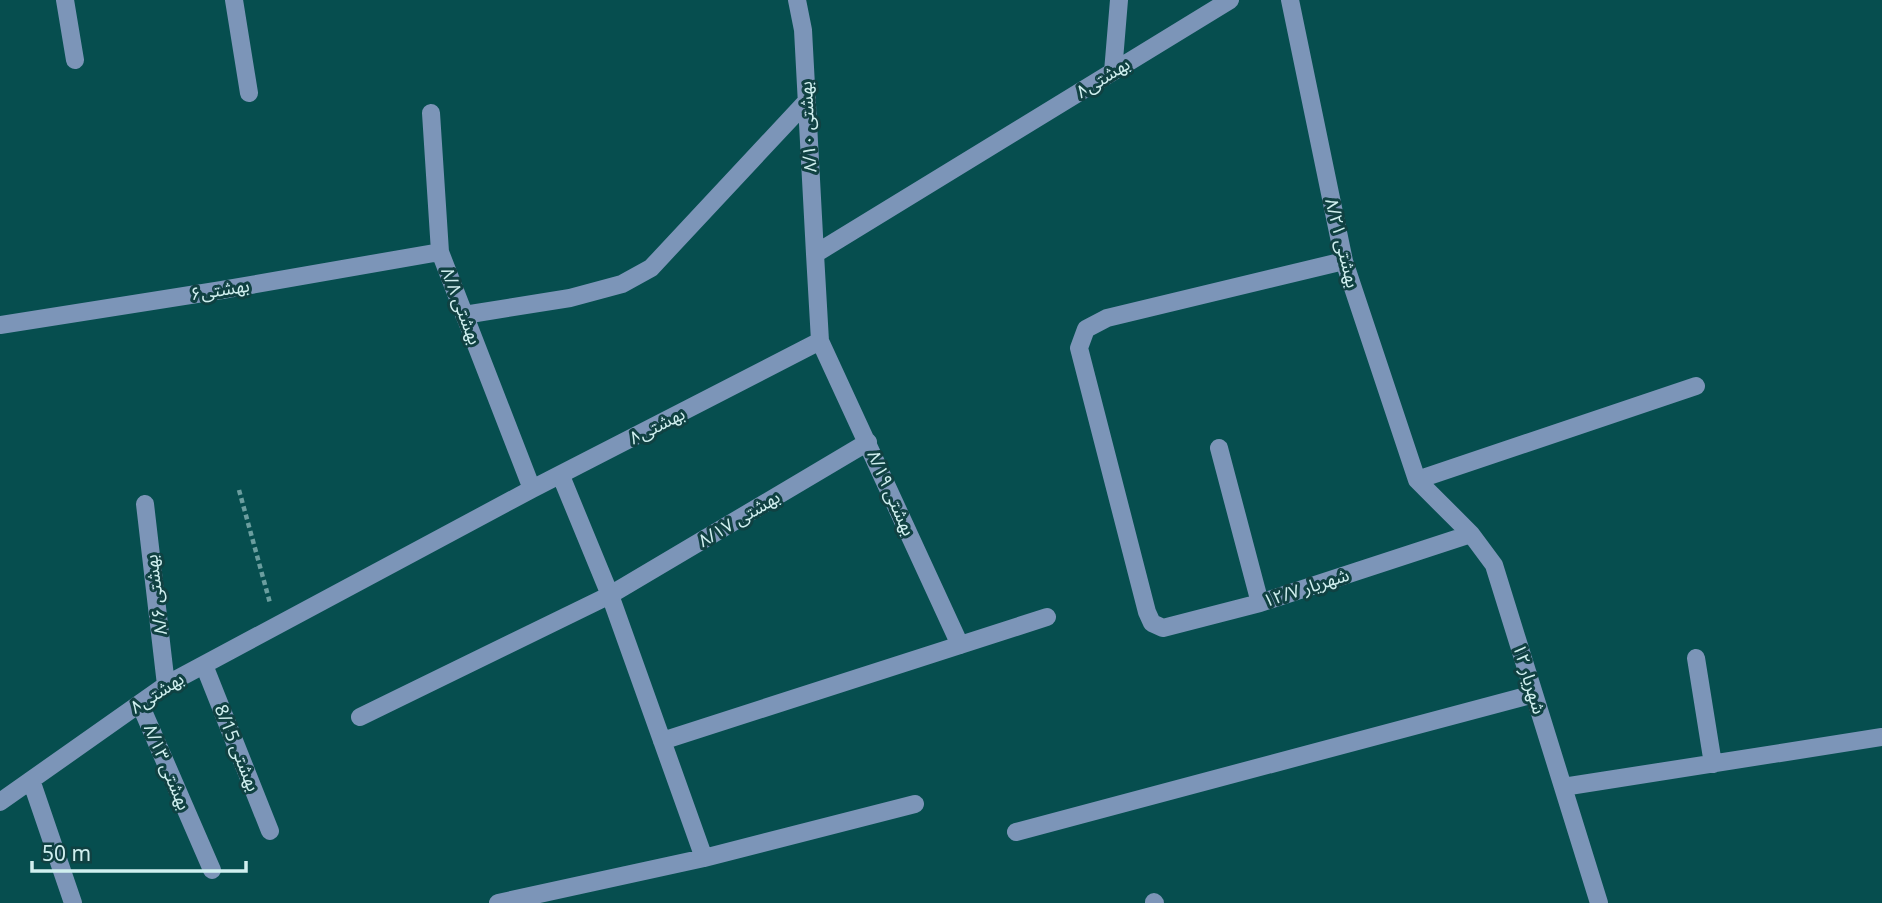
<svg xmlns="http://www.w3.org/2000/svg" width="1882" height="903" font-family="'Noto Sans','Noto Sans Arabic',sans-serif">
<style>
.lines{fill:none;stroke-linecap:round;stroke-linejoin:round}
.path{stroke:#6b9e9f;stroke-width:4.5;stroke-dasharray:5 3.5;stroke-linecap:butt}
.minor{stroke:#7c95b8;stroke-width:18}
.labels{text-anchor:middle;stroke-width:6;stroke-linejoin:round;paint-order:stroke}
.street-label{font-size:18px;fill:#d0efef;stroke:#104142}
</style>
<rect width="100%" height="100%" fill="#064e4f"/>
<g class="lines">
<!-- path -->
<path class="path" d="M 239,490 L 270,603"/>
<!-- minor -->
<path class="minor" d="M 65,0 L 75,60
M 234,0 L 249,93
M 797,0 L 803,30 L 815,254
M 1290,0 L 1344,261 L 1417,480 L 1471,534 L 1494,565 L 1599,903
M 1113,72 L 1119,0
M 431,113 L 440,252 L 532,489
M 1344,261 L 1107,318 L 1086,329 L 1079,348 L 1147,612 L 1152,623 L 1163,628 L 1260,603 L 1471,534
M 464,315 L 570,298 L 622,284 L 651,268 L 807,101
M 0,325 L 222,290 L 440,252
M 820,341 L 960,645
M 1219,448 L 1260,603
M 561,476 L 610,595 L 704,858
M 1417,480 L 1696,386
M 145,504 L 166,685
M 1696,658 L 1713,764
M 204,665 L 270,831
M 140,704 L 212,870
M 360,717 L 610,595 L 868,442
M 662,741 L 1047,617
M 31,780 L 73,903
M 1563,787 L 1882,737
M 0,802 L 166,685 L 532,489 L 820,341 L 815,254 L 1230,0
M 1016,832 L 1534,694
M 1154,902 L 1155,903
M 498,903 L 704,858 L 915,804"/>
</g>
<g class="labels">
<!-- street labels -->
<g class="street-label">
<text transform="translate(1103 78) rotate(-32)" y="6">بهشتی۸</text>
<text transform="translate(808 127) rotate(-93)" y="6">بهشتی ۸/۱۰</text>
<text transform="translate(1342 243) rotate(76)" y="6">بهشتی ۸/۲۱</text>
<text transform="translate(220 290) rotate(-9)" y="6">بهشتی۶</text>
<text transform="translate(461 306) rotate(69)" y="6">بهشتی ۸/۸</text>
<text transform="translate(657 426) rotate(-27)" y="6">بهشتی۸</text>
<text transform="translate(891 493) rotate(66)" y="6">بهشتی ۸/۱۹</text>
<text transform="translate(739 519) rotate(-31)" y="6">بهشتی ۸/۱۷</text>
<text transform="translate(1306 588) rotate(-18)" y="6">شهریار ۱۲/۷</text>
<text transform="translate(156 595) rotate(-97)" y="6">بهشتی ۸/۶</text>
<text transform="translate(1529 679) rotate(73)" y="6">شهریار ۱۲</text>
<text transform="translate(157 693) rotate(-33)" y="6">بهشتی۸</text>
<text transform="translate(237 748) rotate(68)" y="6">بهشتی 8/15</text>
<text transform="translate(167 767) rotate(67)" y="6">بهشتی ۸/۱۳</text>
</g>
</g>
<!-- scale -->
<path d="M32 861v10h214v-10" fill="none" stroke="#d0efef" stroke-width="3.5"/>
<text x="42" y="861" font-size="21" fill="#d0efef" stroke="#104142" stroke-width="5" paint-order="stroke">50 m</text>
</svg>
